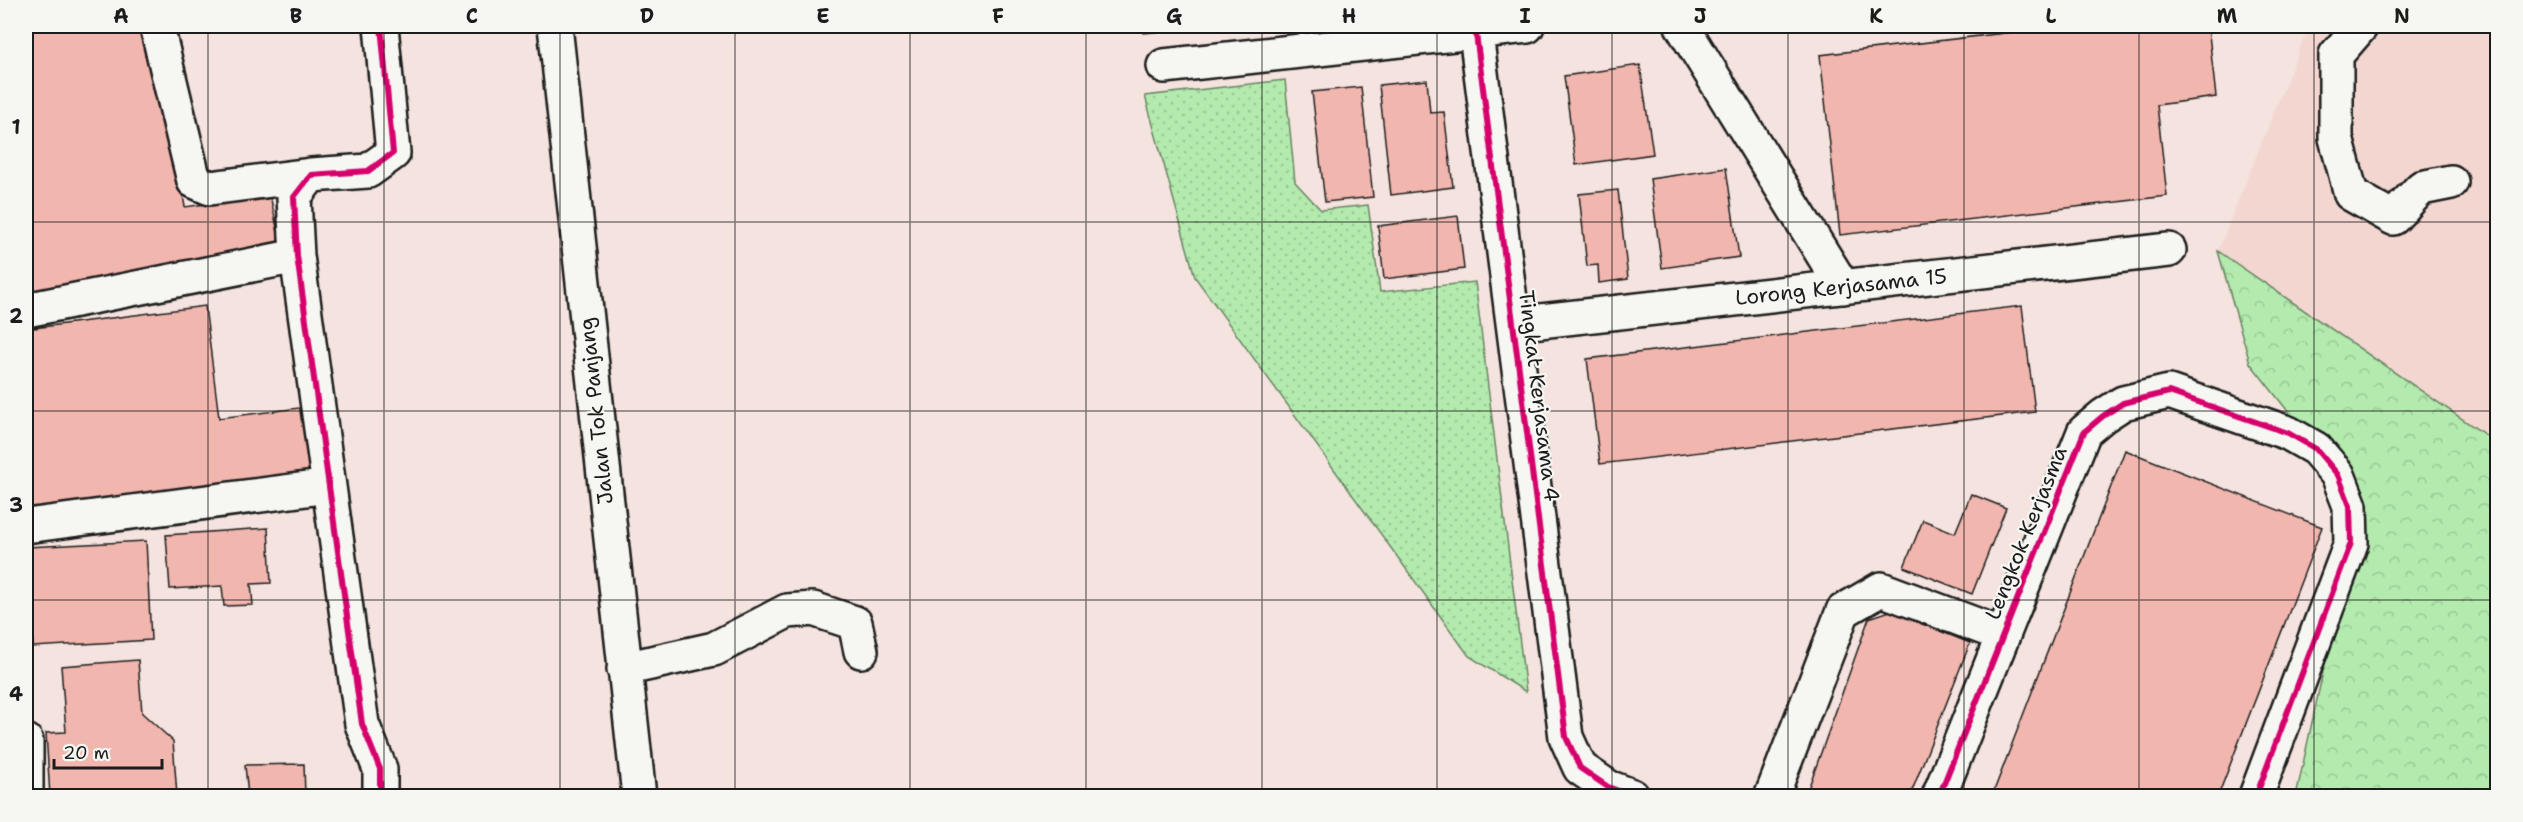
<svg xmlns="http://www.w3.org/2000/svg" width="2523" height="822" font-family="'Shantell Sans',sans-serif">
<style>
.built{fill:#f3d6d0}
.forest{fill:url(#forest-crowns);stroke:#688364;stroke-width:1.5}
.park{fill:url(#park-dots);stroke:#688364;stroke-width:1.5}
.building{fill:#f1b6ae;stroke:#1c1c1c;stroke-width:1.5}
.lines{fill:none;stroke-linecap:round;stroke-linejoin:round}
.minor-casing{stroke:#1c1c1c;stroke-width:38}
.minor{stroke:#f6f6f2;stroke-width:33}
.cycleway-casing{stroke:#f6f6f2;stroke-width:10}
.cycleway{stroke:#d6006c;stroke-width:6}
.grid{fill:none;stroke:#1c1c1c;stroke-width:1.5;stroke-opacity:0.55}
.labels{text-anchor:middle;stroke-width:4.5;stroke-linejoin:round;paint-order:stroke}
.street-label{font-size:21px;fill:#1c1c1c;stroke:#f6f6f2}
.neatline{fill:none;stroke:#1c1c1c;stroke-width:2}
.grid-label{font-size:20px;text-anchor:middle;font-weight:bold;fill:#1c1c1c}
</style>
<defs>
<pattern id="forest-crowns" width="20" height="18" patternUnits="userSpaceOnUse" patternTransform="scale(1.5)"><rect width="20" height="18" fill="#b3eaad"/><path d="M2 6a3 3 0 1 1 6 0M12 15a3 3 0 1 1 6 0" fill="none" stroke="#99c894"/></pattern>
<pattern id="park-dots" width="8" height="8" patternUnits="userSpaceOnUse" patternTransform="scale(1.5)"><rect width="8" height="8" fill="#b3eaad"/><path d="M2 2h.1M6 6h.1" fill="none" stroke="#99c894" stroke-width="1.8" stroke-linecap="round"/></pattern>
</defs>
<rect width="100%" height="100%" fill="#f4e3de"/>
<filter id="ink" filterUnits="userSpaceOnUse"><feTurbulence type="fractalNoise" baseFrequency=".0167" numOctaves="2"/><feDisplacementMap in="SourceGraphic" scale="12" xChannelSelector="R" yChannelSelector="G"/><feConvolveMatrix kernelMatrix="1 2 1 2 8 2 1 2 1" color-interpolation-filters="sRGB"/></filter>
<g filter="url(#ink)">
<!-- built -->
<path class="built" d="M 2309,26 L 2497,26 L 2497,443 L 2218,251 Z"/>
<!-- forest -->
<path class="forest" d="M 2218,251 L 2497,443 L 2497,796 L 2296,796 L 2351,543 L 2338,475 L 2250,363 Z"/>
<!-- park -->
<path class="park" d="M 1285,80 L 1295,182 L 1321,210 L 1368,205 L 1380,292 L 1475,282 L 1526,692 L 1469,656 L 1195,277 L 1145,96 Z"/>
<!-- building -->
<path class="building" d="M 26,26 L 153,26 L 185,207 L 270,195 L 281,246 L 26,293 Z
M 1143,26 L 1215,26 L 1144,33 Z
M 2063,26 L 2208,26 L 2216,97 L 2157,105 L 2167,196 L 1840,235 L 1820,55 Z
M 1640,65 L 1653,154 L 1576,165 L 1564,76 Z
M 1427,80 L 1430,113 L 1444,112 L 1453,187 L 1391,195 L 1379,85 Z
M 1361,87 L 1373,197 L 1325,202 L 1312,92 Z
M 1726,168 L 1739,257 L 1662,268 L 1650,179 Z
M 1618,190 L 1628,279 L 1599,283 L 1598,265 L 1587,266 L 1579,194 Z
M 1458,216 L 1464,269 L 1384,279 L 1378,226 Z
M 205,306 L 219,418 L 307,407 L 316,477 L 26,515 L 26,329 Z
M 2022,306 L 2035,412 L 1600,464 L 1587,359 Z
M 2125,450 L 2322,527 L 2218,796 L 1992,796 Z
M 1971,494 L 2006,508 L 1972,594 L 1904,567 L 1923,520 L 1955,533 Z
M 268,528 L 271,583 L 251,584 L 253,605 L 224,606 L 222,586 L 170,589 L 166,535 Z
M 146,541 L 151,640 L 33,647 L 27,547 Z
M 1890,611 L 1970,643 L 1910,796 L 1819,796 L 1807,792 L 1869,618 Z
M 138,660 L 142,713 L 173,741 L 177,796 L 50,796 L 46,733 L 66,732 L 61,666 Z
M 304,764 L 305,796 L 248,796 L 245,765 Z"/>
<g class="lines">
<defs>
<path id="minor" d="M 555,26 L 639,796
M 1475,26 L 1566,737 L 1580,768 L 1608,787 L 1632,796
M 1682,26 L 1843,287
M 2361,26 L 2336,55 L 2336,138 L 2351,194 L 2393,218 L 2421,188 L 2451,182
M 157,27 L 194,181 L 210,188 L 311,175
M 1164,66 L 1527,26
M 26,310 L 297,256
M 1514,324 L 2169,250
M 26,526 L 329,486
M 624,669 L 714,649 L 787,611 L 813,609 L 855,623 L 861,651
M 26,741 L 26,796
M 1772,795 L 1843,611 L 1881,589 L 2003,635
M 380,796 L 380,769 L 362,724 L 297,256 L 294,197 L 311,175 L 368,171 L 393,153 L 381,26
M 1939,796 L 2084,432 L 2103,416 L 2123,403 L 2169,392 L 2288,433 L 2316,449 L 2338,475 L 2350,506 L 2351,543 L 2256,796"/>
</defs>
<!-- minor casing -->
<use href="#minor" class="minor-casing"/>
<!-- minor -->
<use href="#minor" class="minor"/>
<defs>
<path id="cycleway" d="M 1475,26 L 1566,737 L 1580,768 L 1608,787 L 1632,796
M 380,796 L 380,769 L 362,724 L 297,256 L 294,197 L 311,175 L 368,171 L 393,153 L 381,26
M 1939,796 L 2084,432 L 2103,416 L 2123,403 L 2169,392 L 2288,433 L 2316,449 L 2338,475 L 2350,506 L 2351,543 L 2256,796"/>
</defs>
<!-- cycleway casing -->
<use href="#cycleway" class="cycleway-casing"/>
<!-- cycleway -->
<use href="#cycleway" class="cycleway"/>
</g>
</g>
<!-- grid -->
<path class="grid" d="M 208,26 L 208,796M 384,26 L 384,796M 560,26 L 560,796M 735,26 L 735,796M 910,26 L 910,796M 1086,26 L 1086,796M 1262,26 L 1262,796M 1437,26 L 1437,796M 1612,26 L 1612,796M 1788,26 L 1788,796M 1964,26 L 1964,796M 2139,26 L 2139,796M 2314,26 L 2314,796M 26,222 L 2498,222M 26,411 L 2498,411M 26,600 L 2498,600"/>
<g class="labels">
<!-- street labels -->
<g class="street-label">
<text transform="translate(1841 287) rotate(-6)" y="7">Lorong Kerjasama 15</text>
<text transform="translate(1539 396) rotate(83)" y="7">Tingkat Kerjasama 4</text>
<text transform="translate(596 411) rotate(-96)" y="7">Jalan Tok Panjang</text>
<text transform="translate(2026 533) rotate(-68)" y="7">Lengkok Kerjasma</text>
</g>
</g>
<!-- margin -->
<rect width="2523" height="822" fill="none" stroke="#f6f6f2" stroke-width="66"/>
<!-- scale -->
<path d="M54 759v9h108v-9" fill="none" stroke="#1c1c1c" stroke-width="3"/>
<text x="63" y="759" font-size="18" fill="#1c1c1c" stroke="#f6f6f2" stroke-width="4.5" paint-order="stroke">20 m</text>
<rect x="33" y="33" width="2457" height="756" class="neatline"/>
<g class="grid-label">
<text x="121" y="23">A</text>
<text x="296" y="23">B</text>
<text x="472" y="23">C</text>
<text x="647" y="23">D</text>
<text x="823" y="23">E</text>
<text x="998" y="23">F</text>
<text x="1174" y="23">G</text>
<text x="1349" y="23">H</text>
<text x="1525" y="23">I</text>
<text x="1700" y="23">J</text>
<text x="1876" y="23">K</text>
<text x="2051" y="23">L</text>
<text x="2227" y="23">M</text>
<text x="2402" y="23">N</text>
<text x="16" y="134">1</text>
<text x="16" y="323">2</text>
<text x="16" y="512">3</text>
<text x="16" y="701">4</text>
</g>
</svg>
